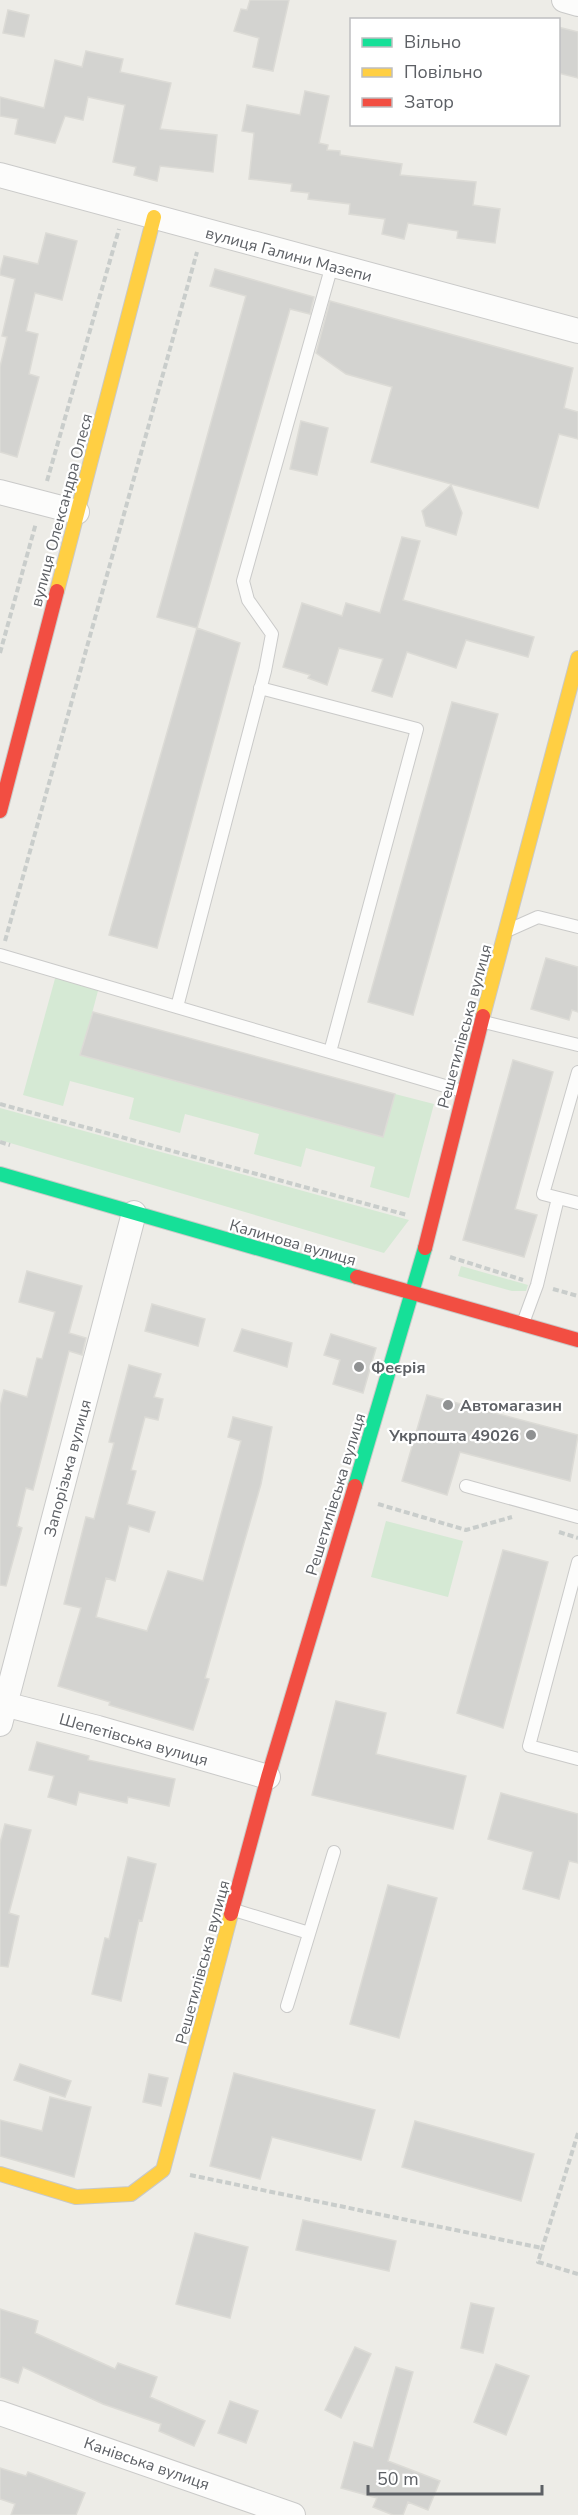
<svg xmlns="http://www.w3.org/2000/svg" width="578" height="2515" font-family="'Nunito Sans',sans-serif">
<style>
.green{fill:#d5e9d4}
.building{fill:#d3d3d0;stroke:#dcdbd6;stroke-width:1.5}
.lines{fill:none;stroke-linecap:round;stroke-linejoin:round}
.lane-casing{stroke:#cacac9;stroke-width:14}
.street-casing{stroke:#cacac9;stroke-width:26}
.fast-casing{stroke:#c9c9c7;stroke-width:16}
.slow-casing{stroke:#c9c9c7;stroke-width:16}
.jam-casing{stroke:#c9c9c7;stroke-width:16}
.path{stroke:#c9cdcb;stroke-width:4;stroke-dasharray:6 3;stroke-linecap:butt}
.lane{stroke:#fcfcfb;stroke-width:12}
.street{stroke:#fcfcfb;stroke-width:24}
.fast{stroke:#16e098;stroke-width:14}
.slow{stroke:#ffcf43;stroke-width:14}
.jam{stroke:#f24e42;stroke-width:14}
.poi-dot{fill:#8f9192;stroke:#fff;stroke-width:2}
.labels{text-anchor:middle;stroke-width:4.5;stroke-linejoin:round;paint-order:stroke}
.street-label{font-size:16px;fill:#5d6065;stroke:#fff}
.poi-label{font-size:16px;font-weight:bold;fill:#5d6065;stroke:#fff;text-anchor:start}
</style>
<rect width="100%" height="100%" fill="#edece7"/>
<!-- green -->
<path class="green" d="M 56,975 L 99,987 L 81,1055 L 383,1137 L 395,1094 L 434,1104 L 409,1198 L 370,1187 L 375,1167 L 306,1148 L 301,1167 L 254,1154 L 259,1134 L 185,1114 L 180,1133 L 129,1119 L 134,1098 L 70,1081 L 63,1106 L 23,1095 Z
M 0,1108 L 409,1220 L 384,1253 L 0,1140 Z
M 461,1266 L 528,1285 L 526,1291 L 512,1291 L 458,1276 Z
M 386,1521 L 463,1541 L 448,1597 L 371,1577 Z"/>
<!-- building -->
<path class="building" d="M 250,0 L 289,0 L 273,71 L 253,67 L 259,38 L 234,31 L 241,9 L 247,10 Z
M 8,10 L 29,15 L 24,37 L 3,33 Z
M 558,27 L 578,32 L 578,78 L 558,73 Z
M 86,51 L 123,59 L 120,72 L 171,83 L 160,129 L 217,135 L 213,172 L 160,166 L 157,181 L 134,175 L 136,167 L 113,162 L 125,105 L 88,97 L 83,120 L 65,116 L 55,143 L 15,134 L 18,119 L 0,116 L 0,97 L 44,108 L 55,60 L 82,67 Z
M 305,91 L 329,96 L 319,143 L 328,145 L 327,150 L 340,151 L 340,155 L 402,164 L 400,175 L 476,182 L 473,205 L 500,209 L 495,243 L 457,238 L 458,231 L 408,223 L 404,239 L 382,234 L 385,219 L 349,214 L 350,204 L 308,199 L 309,193 L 291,191 L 292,184 L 249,179 L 254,133 L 242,131 L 247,105 L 300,115 Z
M 46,233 L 77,241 L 62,300 L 35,293 L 26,331 L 38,334 L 29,374 L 39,377 L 17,457 L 0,452 L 0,367 L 7,337 L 2,336 L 15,279 L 0,275 L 0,272 L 4,256 L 38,264 Z
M 215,269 L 314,297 L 310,314 L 290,309 L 197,628 L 157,617 L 246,296 L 210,286 Z
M 330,301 L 573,368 L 564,408 L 578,412 L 578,439 L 559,434 L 538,508 L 371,462 L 392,387 L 346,374 L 316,353 Z
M 301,421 L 328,428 L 317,475 L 290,469 Z
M 451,485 L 462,513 L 456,535 L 426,526 L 422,511 Z
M 402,537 L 420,541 L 403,600 L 534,637 L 528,657 L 466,640 L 456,668 L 407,652 L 392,697 L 372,691 L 383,659 L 339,648 L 327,685 L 308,678 L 310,675 L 283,667 L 302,603 L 342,616 L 346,603 L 380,613 Z
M 197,628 L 240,643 L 157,948 L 109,935 Z
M 452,702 L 498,714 L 413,1015 L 368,1002 Z
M 546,958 L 578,967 L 578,1012 L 572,1010 L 569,1020 L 531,1009 Z
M 93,1012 L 395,1094 L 383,1137 L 80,1055 Z
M 513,1060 L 553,1072 L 515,1209 L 537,1215 L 524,1257 L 463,1240 Z
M 27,1271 L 82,1286 L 69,1333 L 86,1338 L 82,1355 L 69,1351 L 33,1490 L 26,1488 L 17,1526 L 22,1528 L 6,1586 L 0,1585 L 0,1406 L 4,1390 L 27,1397 L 37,1358 L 42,1359 L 55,1312 L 19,1302 Z
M 152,1304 L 205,1319 L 198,1346 L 145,1331 Z
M 242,1329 L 292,1343 L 287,1367 L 234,1351 Z
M 331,1334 L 376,1348 L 363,1393 L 333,1384 L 340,1360 L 324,1355 Z
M 129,1365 L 161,1374 L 154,1397 L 163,1399 L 158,1420 L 145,1417 L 131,1470 L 136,1471 L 127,1504 L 155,1512 L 149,1532 L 129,1526 L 115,1581 L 106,1578 L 96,1617 L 147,1631 L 168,1571 L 203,1581 L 241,1441 L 228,1437 L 233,1417 L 272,1427 L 261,1484 L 205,1678 L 209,1679 L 193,1730 L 109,1705 L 110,1702 L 58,1686 L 81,1608 L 64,1604 L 86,1517 L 94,1519 L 114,1443 L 109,1442 Z
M 427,1395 L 578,1435 L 570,1481 L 460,1452 L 447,1495 L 402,1481 Z
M 503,1550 L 548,1562 L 503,1728 L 457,1713 Z
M 336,1701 L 386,1713 L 376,1754 L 466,1776 L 453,1829 L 312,1795 Z
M 37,1742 L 89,1756 L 88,1760 L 175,1779 L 169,1806 L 128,1797 L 127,1803 L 79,1792 L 76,1805 L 48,1797 L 54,1776 L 29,1770 Z
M 501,1793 L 578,1814 L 578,1863 L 569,1861 L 559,1899 L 523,1889 L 533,1852 L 488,1839 Z
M 5,1824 L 31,1830 L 9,1913 L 19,1916 L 8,1967 L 0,1966 L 0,1843 Z
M 128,1857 L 156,1864 L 142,1921 L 139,1920 L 121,2001 L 92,1994 L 105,1938 L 109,1939 Z
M 388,1885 L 437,1898 L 399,2038 L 350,2024 Z
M 20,2064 L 71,2081 L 65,2097 L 14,2080 Z
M 234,2073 L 375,2110 L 361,2160 L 272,2137 L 260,2179 L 210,2166 Z
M 149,2074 L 168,2078 L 161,2106 L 143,2102 Z
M 50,2097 L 91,2107 L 74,2177 L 0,2156 L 0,2120 L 42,2131 Z
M 415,2121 L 534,2154 L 521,2201 L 402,2167 Z
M 303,2220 L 396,2241 L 389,2271 L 296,2250 Z
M 195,2233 L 248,2247 L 230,2318 L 176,2304 Z
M 471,2303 L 494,2308 L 483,2353 L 461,2348 Z
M 0,2309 L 38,2321 L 35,2333 L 115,2369 L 118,2363 L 157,2377 L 150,2397 L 205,2421 L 194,2446 L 159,2431 L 161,2424 L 103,2404 L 23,2367 L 18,2383 L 0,2377 Z
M 355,2347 L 371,2354 L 341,2418 L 325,2410 Z
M 496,2364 L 529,2376 L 506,2435 L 474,2422 Z
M 396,2367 L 413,2372 L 388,2461 L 440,2481 L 428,2510 L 408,2502 L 403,2515 L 393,2515 L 373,2507 L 377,2498 L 341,2488 L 354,2442 L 373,2448 Z
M 230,2401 L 258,2411 L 246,2443 L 218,2433 Z
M 0,2468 L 26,2476 L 28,2472 L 85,2493 L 76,2515 L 11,2515 L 15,2504 L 0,2499 Z"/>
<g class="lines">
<defs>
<path id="lane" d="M 260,688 L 417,729 L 330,1052
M 511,929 L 538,917 L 578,927
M 0,955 L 462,1091
M 177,1007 L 265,671 L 272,634 L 248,600 L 243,581 L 332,265
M 484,1022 L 578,1045
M 578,1072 L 543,1194 L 578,1203
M 523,1323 L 537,1285 L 558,1198
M 466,1486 L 578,1517
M 578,1562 L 529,1746 L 578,1759
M 234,1910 L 309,1933
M 287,2006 L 334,1852"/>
<path id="street" d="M 564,0 L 578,4
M 0,175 L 578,331
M 0,492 L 77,512
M 0,1703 L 98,1728 L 268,1777
M 0,1724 L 134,1213
M 0,2413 L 293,2515"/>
<path id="fast" d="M 0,1174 L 357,1277
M 355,1486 L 425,1248"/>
<path id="slow" d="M 57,591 L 154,217
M 483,1016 L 578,658
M 0,2174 L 76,2197 L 131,2194 L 163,2170 L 231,1914"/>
<path id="jam" d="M 0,811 L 57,591
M 425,1248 L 483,1016
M 357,1277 L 578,1340
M 231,1914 L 268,1777 L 355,1486"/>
</defs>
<!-- lane casing -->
<use href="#lane" class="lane-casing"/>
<!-- street casing -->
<use href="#street" class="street-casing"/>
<!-- fast casing -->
<use href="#fast" class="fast-casing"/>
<!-- slow casing -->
<use href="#slow" class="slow-casing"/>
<!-- jam casing -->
<use href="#jam" class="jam-casing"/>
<!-- path -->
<path class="path" d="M 47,481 L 119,229
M 0,653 L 36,523
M 5,941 L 197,252
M 0,1104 L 407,1215
M 0,1142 L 10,1145
M 450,1257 L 523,1280
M 553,1289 L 578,1296
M 378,1504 L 466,1530 L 512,1517
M 559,1532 L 578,1538
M 578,2133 L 538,2262 L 578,2274
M 190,2175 L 542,2248"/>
<!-- lane -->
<use href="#lane" class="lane"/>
<!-- street -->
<use href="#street" class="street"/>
<!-- fast -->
<use href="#fast" class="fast"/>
<!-- slow -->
<use href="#slow" class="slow"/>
<!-- jam -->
<use href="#jam" class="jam"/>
</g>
<!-- markers -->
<g class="poi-dot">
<circle cx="359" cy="1367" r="6"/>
<circle cx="448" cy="1405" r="6"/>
<circle cx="531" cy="1435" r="6"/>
</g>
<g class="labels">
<!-- street labels -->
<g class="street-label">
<text transform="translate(289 254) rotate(15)" y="6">вулиця Галини Мазепи</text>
<text transform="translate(61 510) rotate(-75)" y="6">вулиця Олександра Олеся</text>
<text transform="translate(464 1026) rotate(-75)" y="6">Решетилівська вулиця</text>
<text transform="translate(293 1242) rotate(16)" y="6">Калинова вулиця</text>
<text transform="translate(67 1468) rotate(-75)" y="6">Запорізька вулиця</text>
<text transform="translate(335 1494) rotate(-73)" y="6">Решетилівська вулиця</text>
<text transform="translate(134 1739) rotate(16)" y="6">Шепетівська вулиця</text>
<text transform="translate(202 1962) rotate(-75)" y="6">Решетилівська вулиця</text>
<text transform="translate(147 2463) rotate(19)" y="6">Канівська вулиця</text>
</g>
<!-- poi labels -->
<g class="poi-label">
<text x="371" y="1373">Феєрія</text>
<text x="460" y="1411">Автомагазин</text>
<text x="519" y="1441" text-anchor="end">Укрпошта 49026</text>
</g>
</g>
<!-- legend -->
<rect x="350" y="18" width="210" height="108" fill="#ffffff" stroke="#bebfc1" stroke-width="1.5"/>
<rect x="362" y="38" width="30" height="9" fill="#16e098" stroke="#bebfc1" stroke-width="1.5"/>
<text x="404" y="48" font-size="18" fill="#5d6065">Вільно</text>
<rect x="362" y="68" width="30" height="9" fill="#ffcf43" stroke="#bebfc1" stroke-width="1.5"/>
<text x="404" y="78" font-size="18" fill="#5d6065">Повільно</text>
<rect x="362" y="98" width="30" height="9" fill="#f24e42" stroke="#bebfc1" stroke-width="1.5"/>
<text x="404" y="108" font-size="18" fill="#5d6065">Затор</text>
<!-- scale -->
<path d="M368 2485v9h174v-9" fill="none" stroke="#5d6065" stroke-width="3"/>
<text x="377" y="2485" font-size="18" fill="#5d6065" stroke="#ffffff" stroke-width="4.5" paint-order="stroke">50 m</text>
</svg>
